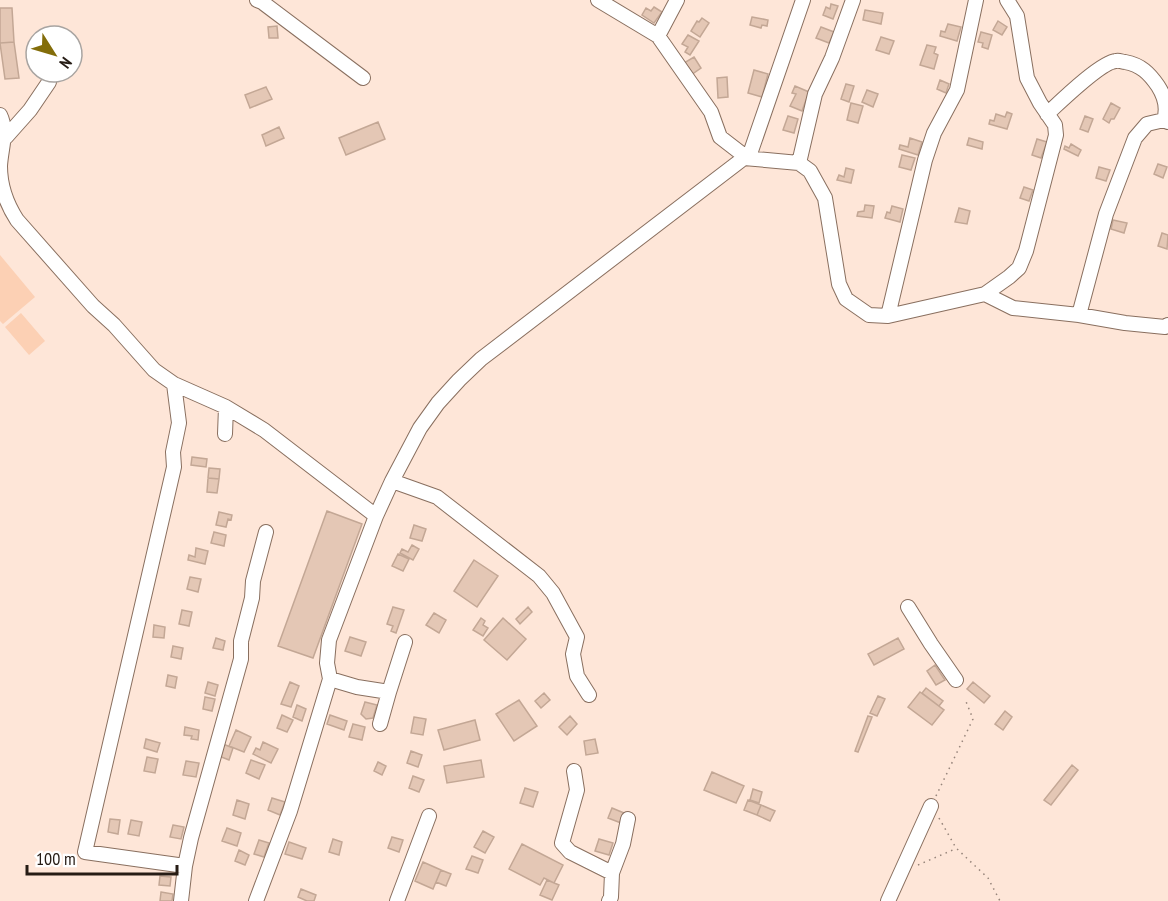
<svg xmlns="http://www.w3.org/2000/svg" width="1168" height="901" font-family="'PT Sans Narrow',sans-serif">
<style>
.green{fill:#fcd0b4}
.building{fill:#e4c7b5;stroke:#c3a795;stroke-width:1.5}
.lines{fill:none;stroke-linecap:round;stroke-linejoin:round}
.minor-casing{stroke:#896f5f;stroke-width:16}
.path{stroke:#96847a;stroke-width:1.5;stroke-dasharray:1.5 4.5;stroke-linecap:butt}
.minor{stroke:#fff;stroke-width:14}
</style>
<rect width="100%" height="100%" fill="#fee6d8"/>
<!-- green -->
<path class="green" d="M 0,255 L 35,297 L 3,324 L 0,321 Z
M 21,313 L 45,341 L 29,355 L 5,327 Z"/>
<!-- building -->
<path class="building" d="M 831,4 L 838,6 L 833,19 L 823,15 L 826,7 L 830,9 Z
M 654,7 L 662,12 L 654,23 L 642,15 L 646,8 L 651,11 Z
M 0,8 L 12,8 L 14,42 L 0,43 Z
M 865,10 L 883,13 L 881,24 L 863,20 Z
M 752,17 L 768,20 L 767,26 L 762,25 L 761,28 L 750,25 Z
M 702,18 L 709,23 L 700,37 L 691,31 L 697,21 L 699,22 Z
M 998,21 L 1007,27 L 1002,35 L 993,30 Z
M 948,24 L 961,27 L 957,41 L 940,36 L 941,31 L 945,32 Z
M 277,26 L 278,38 L 269,38 L 268,27 Z
M 821,27 L 834,32 L 829,43 L 816,38 Z
M 981,32 L 992,35 L 988,49 L 982,47 L 983,43 L 978,42 Z
M 688,35 L 699,41 L 690,55 L 685,52 L 688,47 L 682,44 Z
M 881,37 L 894,41 L 889,54 L 876,50 Z
M 14,42 L 19,78 L 5,79 L 0,43 Z
M 927,45 L 936,47 L 934,53 L 938,55 L 934,69 L 920,65 Z
M 694,57 L 701,68 L 691,75 L 684,63 Z
M 754,70 L 768,74 L 762,97 L 748,93 Z
M 727,77 L 728,97 L 718,98 L 717,78 Z
M 940,80 L 949,84 L 946,93 L 937,89 Z
M 846,84 L 854,86 L 849,102 L 841,99 Z
M 795,86 L 809,92 L 802,111 L 790,106 L 796,94 L 792,93 Z
M 266,87 L 272,99 L 250,108 L 245,95 Z
M 867,90 L 878,94 L 873,107 L 862,102 Z
M 851,103 L 863,106 L 858,123 L 847,120 Z
M 1111,103 L 1120,108 L 1114,119 L 1111,119 L 1109,123 L 1103,119 Z
M 1007,112 L 1012,114 L 1007,129 L 989,124 L 990,120 L 994,121 L 996,114 L 1005,117 Z
M 788,116 L 798,119 L 794,133 L 783,130 Z
M 1085,116 L 1093,119 L 1088,132 L 1080,129 Z
M 378,122 L 385,139 L 346,155 L 339,138 Z
M 279,127 L 284,138 L 266,146 L 262,135 Z
M 910,138 L 922,142 L 918,155 L 899,149 L 900,145 L 908,147 Z
M 969,138 L 983,142 L 982,149 L 967,145 Z
M 1037,139 L 1047,142 L 1041,158 L 1032,155 Z
M 1071,144 L 1081,150 L 1078,156 L 1064,149 L 1065,146 L 1069,148 Z
M 902,155 L 915,158 L 911,170 L 899,167 Z
M 1158,164 L 1167,167 L 1163,178 L 1154,174 Z
M 1099,167 L 1110,170 L 1106,181 L 1096,178 Z
M 846,168 L 854,170 L 851,183 L 837,180 L 839,175 L 844,177 Z
M 1024,187 L 1033,190 L 1029,201 L 1020,198 Z
M 865,205 L 874,206 L 872,218 L 857,216 L 858,212 L 864,211 Z
M 892,206 L 903,209 L 900,222 L 885,218 L 887,212 L 890,213 Z
M 959,208 L 970,211 L 967,224 L 955,222 Z
M 1113,220 L 1127,223 L 1124,233 L 1111,229 Z
M 1162,233 L 1168,235 L 1167,249 L 1158,246 Z
M 192,457 L 207,459 L 206,467 L 191,465 Z
M 209,468 L 220,469 L 219,479 L 208,478 Z
M 208,478 L 219,479 L 217,493 L 207,492 Z
M 327,511 L 362,524 L 313,658 L 278,646 Z
M 219,512 L 232,515 L 231,520 L 228,519 L 226,527 L 216,525 Z
M 414,525 L 426,529 L 422,541 L 410,538 Z
M 214,532 L 226,535 L 224,546 L 211,543 Z
M 412,545 L 419,549 L 413,560 L 400,553 L 402,549 L 408,552 Z
M 196,548 L 208,551 L 205,564 L 188,560 L 189,555 L 195,557 Z
M 398,554 L 409,559 L 403,571 L 392,566 Z
M 474,560 L 498,576 L 477,607 L 454,591 Z
M 190,577 L 201,579 L 198,592 L 187,589 Z
M 393,607 L 404,610 L 396,633 L 391,631 L 393,626 L 387,624 Z
M 528,607 L 532,612 L 520,624 L 516,619 Z
M 182,610 L 192,612 L 189,626 L 179,624 Z
M 434,613 L 446,620 L 439,633 L 426,625 Z
M 481,618 L 485,621 L 483,625 L 488,628 L 483,636 L 473,630 Z
M 503,618 L 526,639 L 507,660 L 484,640 Z
M 154,625 L 165,627 L 164,638 L 153,637 Z
M 350,637 L 366,642 L 361,656 L 345,651 Z
M 216,638 L 225,641 L 223,650 L 213,648 Z
M 898,638 L 904,649 L 874,665 L 868,654 Z
M 173,646 L 183,648 L 181,659 L 171,657 Z
M 935,665 L 945,680 L 936,685 L 927,671 Z
M 168,675 L 177,677 L 175,688 L 166,686 Z
M 208,682 L 218,685 L 215,696 L 205,693 Z
M 290,682 L 299,686 L 291,707 L 281,704 Z
M 973,682 L 990,696 L 984,703 L 967,689 Z
M 926,688 L 943,701 L 939,706 L 922,693 Z
M 920,692 L 944,710 L 932,725 L 908,707 Z
M 544,693 L 550,700 L 541,708 L 535,701 Z
M 878,696 L 885,699 L 877,716 L 870,713 Z
M 205,697 L 215,699 L 212,711 L 203,709 Z
M 519,700 L 537,726 L 514,741 L 496,714 Z
M 365,702 L 377,705 L 373,718 L 366,719 L 361,714 Z
M 297,705 L 306,709 L 302,721 L 293,717 Z
M 1005,711 L 1012,717 L 1003,730 L 995,724 Z
M 282,715 L 293,720 L 287,732 L 277,728 Z
M 330,715 L 347,721 L 344,730 L 327,724 Z
M 570,716 L 577,724 L 567,735 L 559,727 Z
M 868,716 L 872,717 L 858,752 L 855,751 Z
M 414,717 L 426,719 L 423,735 L 411,733 Z
M 475,720 L 480,740 L 444,750 L 438,730 Z
M 353,724 L 365,727 L 362,740 L 349,737 Z
M 185,727 L 199,730 L 198,740 L 191,739 L 192,736 L 184,735 Z
M 236,730 L 251,737 L 244,752 L 229,746 Z
M 146,739 L 160,743 L 157,752 L 144,748 Z
M 595,739 L 598,753 L 586,755 L 584,741 Z
M 263,742 L 278,749 L 271,763 L 253,754 L 256,748 L 260,750 Z
M 223,744 L 233,748 L 229,760 L 219,756 Z
M 411,751 L 422,755 L 418,767 L 407,763 Z
M 147,757 L 158,759 L 155,773 L 144,771 Z
M 251,760 L 265,765 L 259,779 L 246,773 Z
M 481,760 L 484,777 L 447,783 L 444,766 Z
M 186,761 L 199,763 L 196,777 L 183,775 Z
M 378,762 L 386,766 L 382,775 L 374,771 Z
M 1072,765 L 1078,770 L 1051,805 L 1044,800 Z
M 712,772 L 744,786 L 736,803 L 704,790 Z
M 413,776 L 424,780 L 419,792 L 409,788 Z
M 525,788 L 538,792 L 533,807 L 520,803 Z
M 753,789 L 762,792 L 759,803 L 750,800 Z
M 272,798 L 285,802 L 280,815 L 268,810 Z
M 237,800 L 249,804 L 245,819 L 233,815 Z
M 748,800 L 761,805 L 757,815 L 744,810 Z
M 761,805 L 775,811 L 770,821 L 757,815 Z
M 612,808 L 624,813 L 621,823 L 608,818 Z
M 110,819 L 120,820 L 118,834 L 108,832 Z
M 131,820 L 142,822 L 139,836 L 128,834 Z
M 173,825 L 184,827 L 181,839 L 170,837 Z
M 227,828 L 241,833 L 237,846 L 222,841 Z
M 483,831 L 494,837 L 485,853 L 474,847 Z
M 392,837 L 403,840 L 399,852 L 388,848 Z
M 333,839 L 342,842 L 339,855 L 329,852 Z
M 599,839 L 613,843 L 609,855 L 595,851 Z
M 259,840 L 269,843 L 264,857 L 254,854 Z
M 289,842 L 306,848 L 302,859 L 285,854 Z
M 522,844 L 563,865 L 554,883 L 544,878 L 540,885 L 509,869 Z
M 239,850 L 249,855 L 245,865 L 235,861 Z
M 472,856 L 483,860 L 478,873 L 466,869 Z
M 423,862 L 441,870 L 433,889 L 415,881 Z
M 441,870 L 451,874 L 446,886 L 436,882 Z
M 160,876 L 171,877 L 170,886 L 159,885 Z
M 547,880 L 559,885 L 552,900 L 540,895 Z
M 301,889 L 316,895 L 314,901 L 307,901 L 298,897 Z
M 161,892 L 173,894 L 172,901 L 160,901 Z"/>
<g class="lines">
<defs>
<path id="minor" d="M 257,0 L 262,2 L 363,78
M 598,0 L 658,36 L 711,112 L 720,137 L 742,154 L 744,158 L 799,163 L 810,171 L 825,198 L 839,284 L 846,299 L 869,315 L 888,316 L 985,294 L 1009,277 L 1019,268 L 1026,251 L 1056,135 L 1055,125 L 1040,103 L 1027,78 L 1017,16 L 1007,0
M 658,36 L 677,0
M 1047,114 C 1060,102 1101,62 1116,61 C 1119,60 1122,62 1125,62 C 1141,65 1149,73 1158,86 C 1165,97 1168,108 1164,120
M 0,115 C 8,131 1,148 0,166 C 0,187 6,203 17,220 L 93,306 L 114,325 L 154,370 L 174,384 L 226,407 L 264,430 L 376,516
M 5,134 L 6,137 L 30,110 L 49,82
M 799,163 L 815,94 L 832,58 L 853,0
M 985,294 L 1013,308 L 1079,315 L 1125,323 L 1165,327 L 1168,325
M 1079,315 L 1106,214 L 1135,138 L 1147,124 L 1164,120 L 1168,122
M 888,316 L 925,160 L 934,133 L 957,90 L 976,0
M 174,384 L 179,423 L 173,452 L 174,467 L 85,852 L 185,866
M 225,434 L 226,407
M 392,481 L 437,497 L 539,576 L 553,593 L 577,637 L 573,654 L 577,676 L 589,695
M 908,607 L 931,644 L 956,680
M 330,679 L 357,687 L 389,692
M 380,724 L 389,692 L 405,642
M 574,771 L 577,790 L 562,843 L 570,852 L 612,873 L 611,897 L 609,901
M 612,873 L 623,844 L 628,819
M 181,901 L 185,866 L 191,838 L 241,659 L 241,641 L 252,598 L 253,581 L 266,532
M 256,901 L 290,811 L 330,679 L 327,663 L 329,640 L 376,516 L 392,481 L 420,428 L 438,403 L 459,380 L 481,359 L 744,158 L 751,151 L 803,0
M 397,901 L 429,816
M 888,901 L 931,806"/>
</defs>
<!-- minor casing -->
<use href="#minor" class="minor-casing"/>
<!-- path -->
<path class="path" d="M 936,796 L 973,719 L 965,699
M 939,818 L 956,848 L 988,878 L 1000,901
M 918,865 L 955,849"/>
<!-- minor -->
<use href="#minor" class="minor"/>
</g>
<!-- north arrow -->
<g transform="translate(54 54) rotate(127)"><circle r="28" fill="#ffffff" stroke="#a8a4a1" stroke-width="1.5"/>
<path d="M0-4.5L10 22L0 15L-10 22Z" fill="#836d0a"/>
<text y="-9" font-size="16" font-weight="bold" text-anchor="middle" fill="#261c15">N</text>
</g>
<!-- scale -->
<path d="M27 865v9h150v-9" fill="none" stroke="#261c15" stroke-width="3"/>
<text x="36" y="865" font-size="18" fill="#261c15" stroke="#ffffff" stroke-width="4.5" paint-order="stroke">100 m</text>
</svg>
